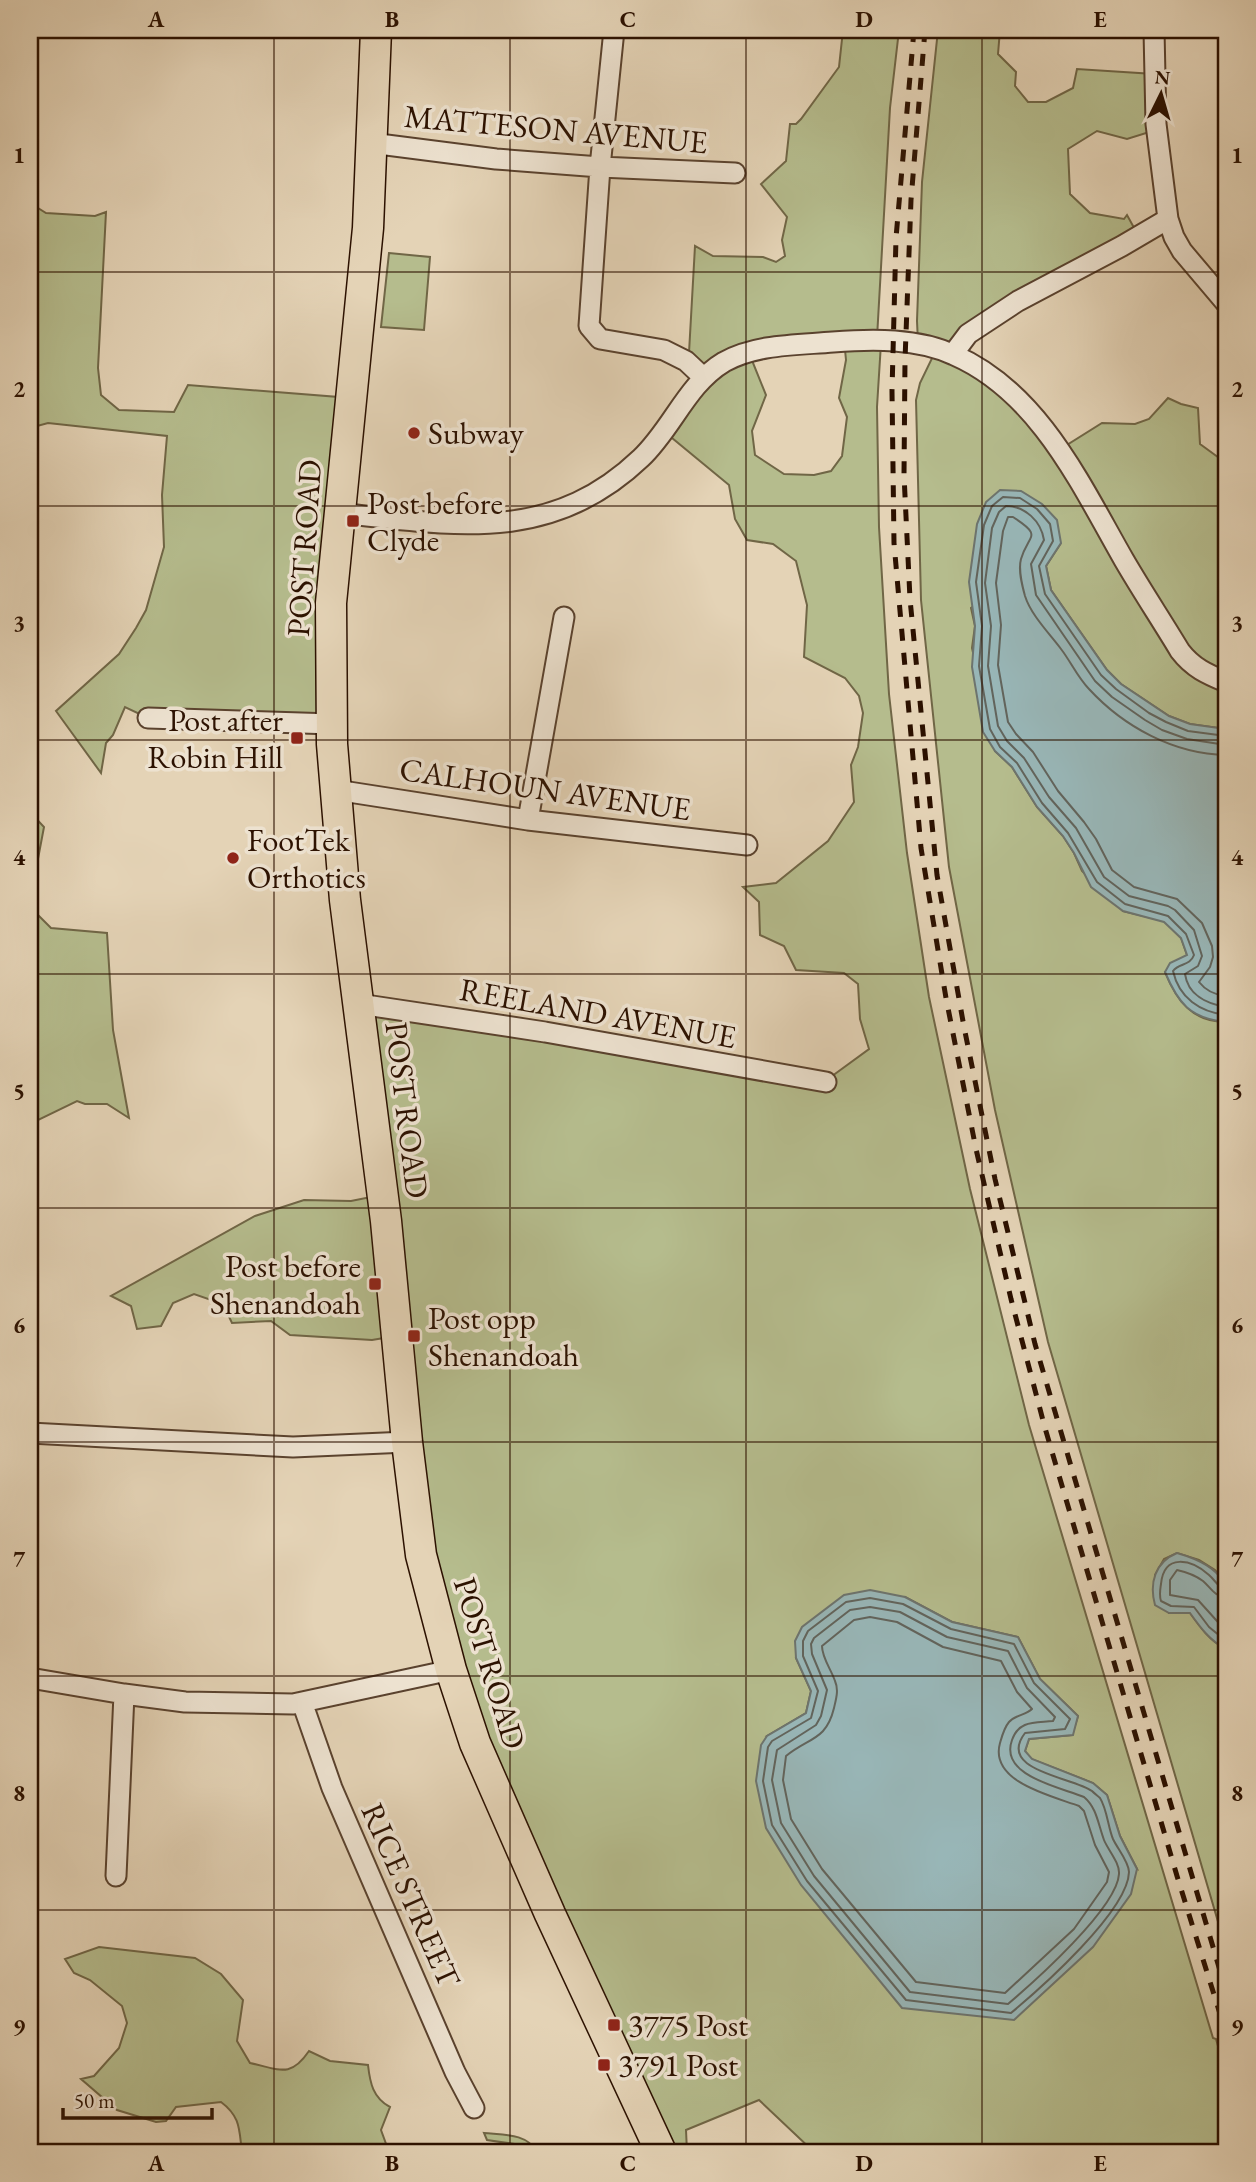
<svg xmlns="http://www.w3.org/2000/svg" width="1256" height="2182" font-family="'EB Garamond',serif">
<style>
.green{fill:#b5bc8d;stroke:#706646;stroke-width:2;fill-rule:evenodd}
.water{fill:#98b6b7;stroke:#6d746e;stroke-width:2}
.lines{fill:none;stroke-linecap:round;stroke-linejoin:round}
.shore{stroke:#62645c;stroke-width:2}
.minor-casing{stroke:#5a422e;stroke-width:23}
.primary-casing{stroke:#2c1100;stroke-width:33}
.minor{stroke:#ede2d0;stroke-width:19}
.primary{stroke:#e4d3b6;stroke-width:30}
.rail{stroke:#2c1100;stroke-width:5;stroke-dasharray:12 12;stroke-linecap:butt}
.grid{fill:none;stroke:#2c1100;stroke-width:2;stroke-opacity:0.55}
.poi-dot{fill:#8f2418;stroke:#ede2d0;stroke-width:2.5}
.labels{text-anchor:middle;stroke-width:7;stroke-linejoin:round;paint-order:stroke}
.street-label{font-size:32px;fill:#2c1100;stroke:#ede2d0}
.poi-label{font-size:32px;fill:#2c1100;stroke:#ede2d0;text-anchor:start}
.neatline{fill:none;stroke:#2c1100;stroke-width:2.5}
.grid-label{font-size:23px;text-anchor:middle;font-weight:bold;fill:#2c1100}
</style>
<rect width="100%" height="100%" fill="#e4d3b6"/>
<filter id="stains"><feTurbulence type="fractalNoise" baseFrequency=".00286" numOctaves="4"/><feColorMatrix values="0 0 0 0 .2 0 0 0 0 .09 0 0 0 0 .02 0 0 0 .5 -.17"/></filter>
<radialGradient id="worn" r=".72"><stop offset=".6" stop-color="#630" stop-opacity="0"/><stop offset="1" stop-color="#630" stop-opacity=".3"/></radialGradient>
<!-- green -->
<path class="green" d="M 843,30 L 899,30 L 890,108 L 877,338 L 881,343 L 877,407 L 879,527 L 889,694 L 907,853 L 929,997 L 970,1189 L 1029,1425 L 1213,2038 L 1216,2039 L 1226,2074 L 1226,2152 L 814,2152 L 759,2100 L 686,2130 L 687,2152 L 660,2152 L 453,1664 L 396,1336 L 372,1340 L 290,1335 L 271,1321 L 232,1323 L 223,1304 L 194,1294 L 173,1303 L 161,1326 L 137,1329 L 131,1306 L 111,1296 L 255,1216 L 304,1200 L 351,1201 L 381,1195 L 362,1002 L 828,1079 L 869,1049 L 860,1019 L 858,984 L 844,973 L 796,970 L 784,946 L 760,935 L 759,902 L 743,887 L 776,883 L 828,841 L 854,802 L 851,765 L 858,747 L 863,713 L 859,696 L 845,678 L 804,657 L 807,605 L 796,561 L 773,544 L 747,540 L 735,519 L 729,485 L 666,433 L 703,374 L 689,353 L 695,246 L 713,256 L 763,257 L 776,262 L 785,256 L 782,240 L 787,217 L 761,184 L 786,161 L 790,124 L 796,124 L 801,119 L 839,67 ZM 844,340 L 846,360 L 839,398 L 847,417 L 842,456 L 831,471 L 814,475 L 784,474 L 755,455 L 752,431 L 766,395 L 749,353 ZM 905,1597 L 952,1622 L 1018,1637 L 1040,1679 L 1078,1716 L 1072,1735 L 1029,1739 L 1025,1751 L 1031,1759 L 1093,1783 L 1107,1795 L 1120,1836 L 1137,1869 L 767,1736 L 806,1713 L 811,1691 L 796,1658 Z
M 938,30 L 1000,30 L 998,54 L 1016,72 L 1015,86 L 1028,102 L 1046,102 L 1073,88 L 1077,69 L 1154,74 L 1159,129 L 1127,139 L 1097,131 L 1068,149 L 1070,194 L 1090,213 L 1124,219 L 1127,215 L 1138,235 L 955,352 L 1062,448 L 1102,423 L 1135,424 L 1149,419 L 1168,398 L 1181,404 L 1198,408 L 1200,444 L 1226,463 L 1226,729 L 1190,724 L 1169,716 L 1121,684 L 1107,670 L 1051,590 L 1046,566 L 1061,543 L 971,608 L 975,626 L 972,648 L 995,751 L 1012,767 L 1037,807 L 1063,836 L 1074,853 L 1082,871 L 1123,911 L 1164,921 L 1181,938 L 1187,955 L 1165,972 C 1177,1001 1192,1022 1226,1022 L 1226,1584 L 1215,1570 L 1199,1560 L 1177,1553 L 1164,1559 L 1155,1575 L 1169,1613 L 1190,1613 C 1200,1627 1210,1641 1226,1649 L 1226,1949 L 1048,1342 L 995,1110 L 949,867 L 921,600 L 916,400 L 920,383 L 936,350 L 918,343 L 917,321 L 922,182 Z
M 30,203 L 46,213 L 95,216 L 106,212 L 98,368 L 101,395 L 119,410 L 174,412 L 188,385 L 351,398 L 333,720 L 148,718 L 125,707 L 113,735 L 106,743 L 101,773 L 56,711 L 119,654 L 136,628 L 146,610 L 164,547 L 162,495 L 167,436 L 48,423 L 30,428 Z
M 389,253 L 430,257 L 424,330 L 381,327 Z
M 30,812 L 44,827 L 30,901 Z
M 30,907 L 51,928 L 107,933 L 113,1030 L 129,1118 L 107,1104 L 85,1104 L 77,1101 L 30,1124 Z
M 99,1947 L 195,1958 L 221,1974 L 243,2000 L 237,2041 L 250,2063 C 279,2069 290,2079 309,2051 L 330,2061 L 368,2065 C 370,2083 373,2098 390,2107 L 381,2130 L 389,2152 L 242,2152 C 239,2130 241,2117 221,2102 L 176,2107 L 166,2121 L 156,2122 L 117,2110 L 81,2079 L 94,2076 L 119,2048 L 127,2023 L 122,2006 L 90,1980 L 74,1973 L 65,1959 Z
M 484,2133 C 503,2135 527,2133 537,2152 L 525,2152 L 521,2145 L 487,2140 Z"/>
<!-- water -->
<path class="water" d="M 1000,490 L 1021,491 L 1042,504 L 1057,520 L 1061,543 L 1046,566 L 1051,590 L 1107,670 L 1121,684 L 1169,716 L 1190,724 L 1226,729 L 1225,1022 C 1190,1018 1178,1003 1165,972 L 1170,963 L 1187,955 L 1181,938 L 1164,922 L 1123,911 L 1091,887 L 1074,853 L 1063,836 L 1037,807 L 1012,767 L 995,751 L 983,732 L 972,667 L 975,626 L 969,582 L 977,524 L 986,502 Z
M 1177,1553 C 1239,1571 1226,1594 1226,1649 C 1210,1641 1200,1627 1190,1613 L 1169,1613 L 1155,1605 C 1149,1583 1155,1562 1177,1553 Z
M 870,1590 L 905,1597 L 952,1622 L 1018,1637 L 1040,1679 L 1078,1716 L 1073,1735 L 1029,1739 L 1025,1751 L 1032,1759 L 1093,1783 L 1107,1795 L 1120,1836 L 1137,1869 L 1131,1894 L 1093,1947 L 1014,2020 L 902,2008 L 801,1885 L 766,1828 L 756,1781 L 761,1745 L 767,1736 L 806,1713 L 811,1691 L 796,1658 L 795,1641 L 802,1627 L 844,1595 Z"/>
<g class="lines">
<!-- shore -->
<path class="shore" d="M 1226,736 L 1188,731 L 1166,722 L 1149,713 L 1116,689 L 1101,675 L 1045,594 L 1039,566 L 1053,541 L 1050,524 L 1037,509 L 1020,498 L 1003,497 L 992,506 L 984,525 L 976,582 L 982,626 L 979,666 L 990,729 L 1000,747 L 1017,763 L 1042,803 L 1068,833 L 1097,882 L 1125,904 L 1168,916 L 1186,934 L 1194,955 C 1190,966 1179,963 1173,971 C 1179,998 1200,1012 1226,1015
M 1226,745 L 1187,739 L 1162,730 L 1145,720 L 1112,697 L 1095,681 L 1036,595 L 1031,564 L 1044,540 C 1041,521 1025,506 1006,506 L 999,512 L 992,528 L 985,583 L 991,626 L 988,666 L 998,726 L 1007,741 L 1024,758 L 1049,797 L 1076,828 L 1104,877 L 1129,896 L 1168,906 L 1175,910 L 1194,930 L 1202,956 L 1198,966 L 1185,974 C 1188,995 1207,1004 1226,1007
M 1226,755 C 1174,754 1124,727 1089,689 C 1078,678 1071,662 1061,649 C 1049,633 1031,615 1025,596 C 1022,585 1018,570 1021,559 C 1028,534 1044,537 1013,517 L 1008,517 L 1003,531 L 996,583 L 1001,625 L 998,665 L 1008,722 L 1016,734 L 1033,752 L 1058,791 L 1084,822 L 1096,839 L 1112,870 L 1134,887 L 1177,899 L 1202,923 L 1212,946 L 1213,957 L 1210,967 L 1199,982 C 1206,991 1215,995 1226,996
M 1226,1588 C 1217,1587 1216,1581 1209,1575 C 1191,1559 1164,1553 1161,1584 C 1160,1591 1159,1595 1161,1601 L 1171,1606 L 1194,1607 L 1209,1627 L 1226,1641
M 1226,1597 C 1214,1596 1212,1589 1203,1581 C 1195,1575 1186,1572 1177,1570 L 1170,1580 L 1170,1595 L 1198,1600 L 1226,1631
M 870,1598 L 903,1604 L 951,1629 L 1014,1644 L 1034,1683 L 1070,1719 L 1065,1729 L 1025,1733 C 996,1771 1073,1777 1092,1791 C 1095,1794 1098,1796 1100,1798 C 1107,1809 1108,1827 1113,1839 C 1117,1848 1129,1862 1129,1872 C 1128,1911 1041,1988 1011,2013 L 906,2000 L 807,1881 L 772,1825 L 763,1781 L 768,1747 L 772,1741 L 811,1718 L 818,1691 L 803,1656 L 803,1641 L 808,1631 L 846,1602 Z
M 870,1607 L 900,1612 L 947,1637 L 1008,1651 L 1027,1688 L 1055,1717 L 1053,1721 C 1035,1723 1019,1720 1012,1740 C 999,1776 1060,1787 1084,1797 C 1097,1808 1098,1824 1104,1840 C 1108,1850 1120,1863 1119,1874 C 1117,1908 1035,1981 1008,2004 L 910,1992 L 814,1876 L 781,1823 L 772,1780 L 777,1750 L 816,1725 L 821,1716 L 827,1690 L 812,1654 L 811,1644 L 814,1638 L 850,1610 Z
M 870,1617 L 897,1622 L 943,1647 L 1001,1661 L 1017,1692 L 1032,1709 C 1026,1715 1015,1715 1009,1722 C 1004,1728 1002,1736 1000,1743 C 989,1782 1052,1796 1079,1806 L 1084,1811 L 1095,1845 L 1109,1872 L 1107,1882 L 1074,1929 L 1005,1993 L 916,1982 L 822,1869 L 791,1819 L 783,1780 L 786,1756 C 809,1737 826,1741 834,1708 C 836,1699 839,1690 835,1681 C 831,1669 822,1658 822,1646 L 854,1620 Z"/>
<defs>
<path id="minor" d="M 614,30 L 600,167 L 589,326 L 600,339 L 664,350 L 686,361 L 703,377
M 1154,30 L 1156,124 L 1168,219 L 1174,237 L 1182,251 L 1226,303
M 371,143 L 496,159 L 600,167 L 735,173
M 953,354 L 968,334 L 1018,301 L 1122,246 L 1168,219
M 339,513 C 452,525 550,545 641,458 C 672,429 687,384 724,362 C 756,344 798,345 833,342 C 872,339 918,338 954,355 C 1039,392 1081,485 1124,560 C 1142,591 1162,621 1180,651 C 1193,668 1207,674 1226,682
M 148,718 L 333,724
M 336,790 L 528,820 L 747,845
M 528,820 L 564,617
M 359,1004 L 545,1032 L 826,1082
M 30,1433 L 293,1447 L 407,1442
M 30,1678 L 124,1694 L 185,1702 L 293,1704 L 451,1670
M 302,1702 L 332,1788 L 455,2072 L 474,2108
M 116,1876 L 124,1694"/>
<path id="primary" d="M 376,30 L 368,228 L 331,603 L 332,744 L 345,900 L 386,1221 L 407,1442 L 421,1555 L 451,1670 L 475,1743 L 550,1914 L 661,2152"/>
</defs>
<!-- minor casing -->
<use href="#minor" class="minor-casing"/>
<!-- primary casing -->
<use href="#primary" class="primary-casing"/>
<!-- minor -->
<use href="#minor" class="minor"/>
<!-- primary -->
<use href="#primary" class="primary"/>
<!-- rail -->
<path class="rail" d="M 914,30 L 896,238 L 892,391 L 894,543 L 921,848 L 946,998 L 976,1149 L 1011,1299 L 1045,1428 L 1177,1876 L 1226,2033
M 925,30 L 911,200 L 905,360 L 904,475 L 910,599 L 937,875 L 964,1027 L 995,1179 L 1035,1344 L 1226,1991"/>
</g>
<!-- grid -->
<path class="grid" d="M 274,30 L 274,2152M 510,30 L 510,2152M 746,30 L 746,2152M 982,30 L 982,2152M 30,272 L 1226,272M 30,506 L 1226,506M 30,740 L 1226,740M 30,974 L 1226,974M 30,1208 L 1226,1208M 30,1442 L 1226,1442M 30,1676 L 1226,1676M 30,1910 L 1226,1910"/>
<!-- markers -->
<g class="poi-dot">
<circle cx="414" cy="433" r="7"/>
<rect x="346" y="514" width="14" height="14" rx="3.5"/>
<rect x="290" y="731" width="14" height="14" rx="3.5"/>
<circle cx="233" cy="858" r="7"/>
<rect x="368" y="1277" width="14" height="14" rx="3.5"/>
<rect x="407" y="1329" width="14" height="14" rx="3.5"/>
<rect x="607" y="2018" width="14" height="14" rx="3.5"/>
<rect x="597" y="2058" width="14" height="14" rx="3.5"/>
</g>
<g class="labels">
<!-- street labels -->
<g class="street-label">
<text transform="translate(556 129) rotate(5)" y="11">MATTESON AVENUE</text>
<text transform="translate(304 548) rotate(-86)" y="11">POST ROAD</text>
<text transform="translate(545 789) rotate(8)" y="11">CALHOUN AVENUE</text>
<text transform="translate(598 1013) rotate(10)" y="11">REELAND AVENUE</text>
<text transform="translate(407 1110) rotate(83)" y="11">POST ROAD</text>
<text transform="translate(490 1663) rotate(73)" y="11">POST ROAD</text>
<text transform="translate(411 1895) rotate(66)" y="11">RICE STREET</text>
</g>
<!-- poi labels -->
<g class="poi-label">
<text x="428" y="444">Subway</text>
<text x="367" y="514">Post before<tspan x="367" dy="37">Clyde</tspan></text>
<text x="283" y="731" text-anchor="end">Post after<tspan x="283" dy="37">Robin Hill</tspan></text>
<text x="247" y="851">FootTek<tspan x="247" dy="37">Orthotics</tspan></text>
<text x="361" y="1277" text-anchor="end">Post before<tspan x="361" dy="37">Shenandoah</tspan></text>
<text x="428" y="1329">Post opp<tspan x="428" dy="37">Shenandoah</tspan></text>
<text x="628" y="2036">3775 Post</text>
<text x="618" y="2076">3791 Post</text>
</g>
</g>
<!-- margin -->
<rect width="1256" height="2182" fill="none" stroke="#e4d3b6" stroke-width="77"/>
<!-- north arrow -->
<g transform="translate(1161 94) rotate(5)" stroke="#ede2d0" stroke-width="5" paint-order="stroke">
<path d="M0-5L12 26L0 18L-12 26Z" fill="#2c1100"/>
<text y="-10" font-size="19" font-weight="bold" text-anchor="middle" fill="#2c1100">N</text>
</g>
<!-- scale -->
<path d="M63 2108v10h149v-10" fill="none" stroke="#2c1100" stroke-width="3.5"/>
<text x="74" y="2108" font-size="21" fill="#2c1100" stroke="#ede2d0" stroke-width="5" paint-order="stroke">50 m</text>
<rect x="38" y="38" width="1180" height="2106" class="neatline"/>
<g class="grid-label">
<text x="156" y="27">A</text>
<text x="392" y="27">B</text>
<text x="628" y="27">C</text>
<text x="864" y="27">D</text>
<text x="1100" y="27">E</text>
<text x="19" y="163">1</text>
<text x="1237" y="163">1</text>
<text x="19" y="397">2</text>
<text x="1237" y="397">2</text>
<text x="19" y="631">3</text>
<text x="1237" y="631">3</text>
<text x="19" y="865">4</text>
<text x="1237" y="865">4</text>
<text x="19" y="1099">5</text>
<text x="1237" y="1099">5</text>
<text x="19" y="1333">6</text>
<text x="1237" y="1333">6</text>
<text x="19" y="1567">7</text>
<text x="1237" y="1567">7</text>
<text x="19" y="1801">8</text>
<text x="1237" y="1801">8</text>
<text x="19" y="2035">9</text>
<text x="1237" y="2035">9</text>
<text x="156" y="2171">A</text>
<text x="392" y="2171">B</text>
<text x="628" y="2171">C</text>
<text x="864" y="2171">D</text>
<text x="1100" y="2171">E</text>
</g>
<rect width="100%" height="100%" filter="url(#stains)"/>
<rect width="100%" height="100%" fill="url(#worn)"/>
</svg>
